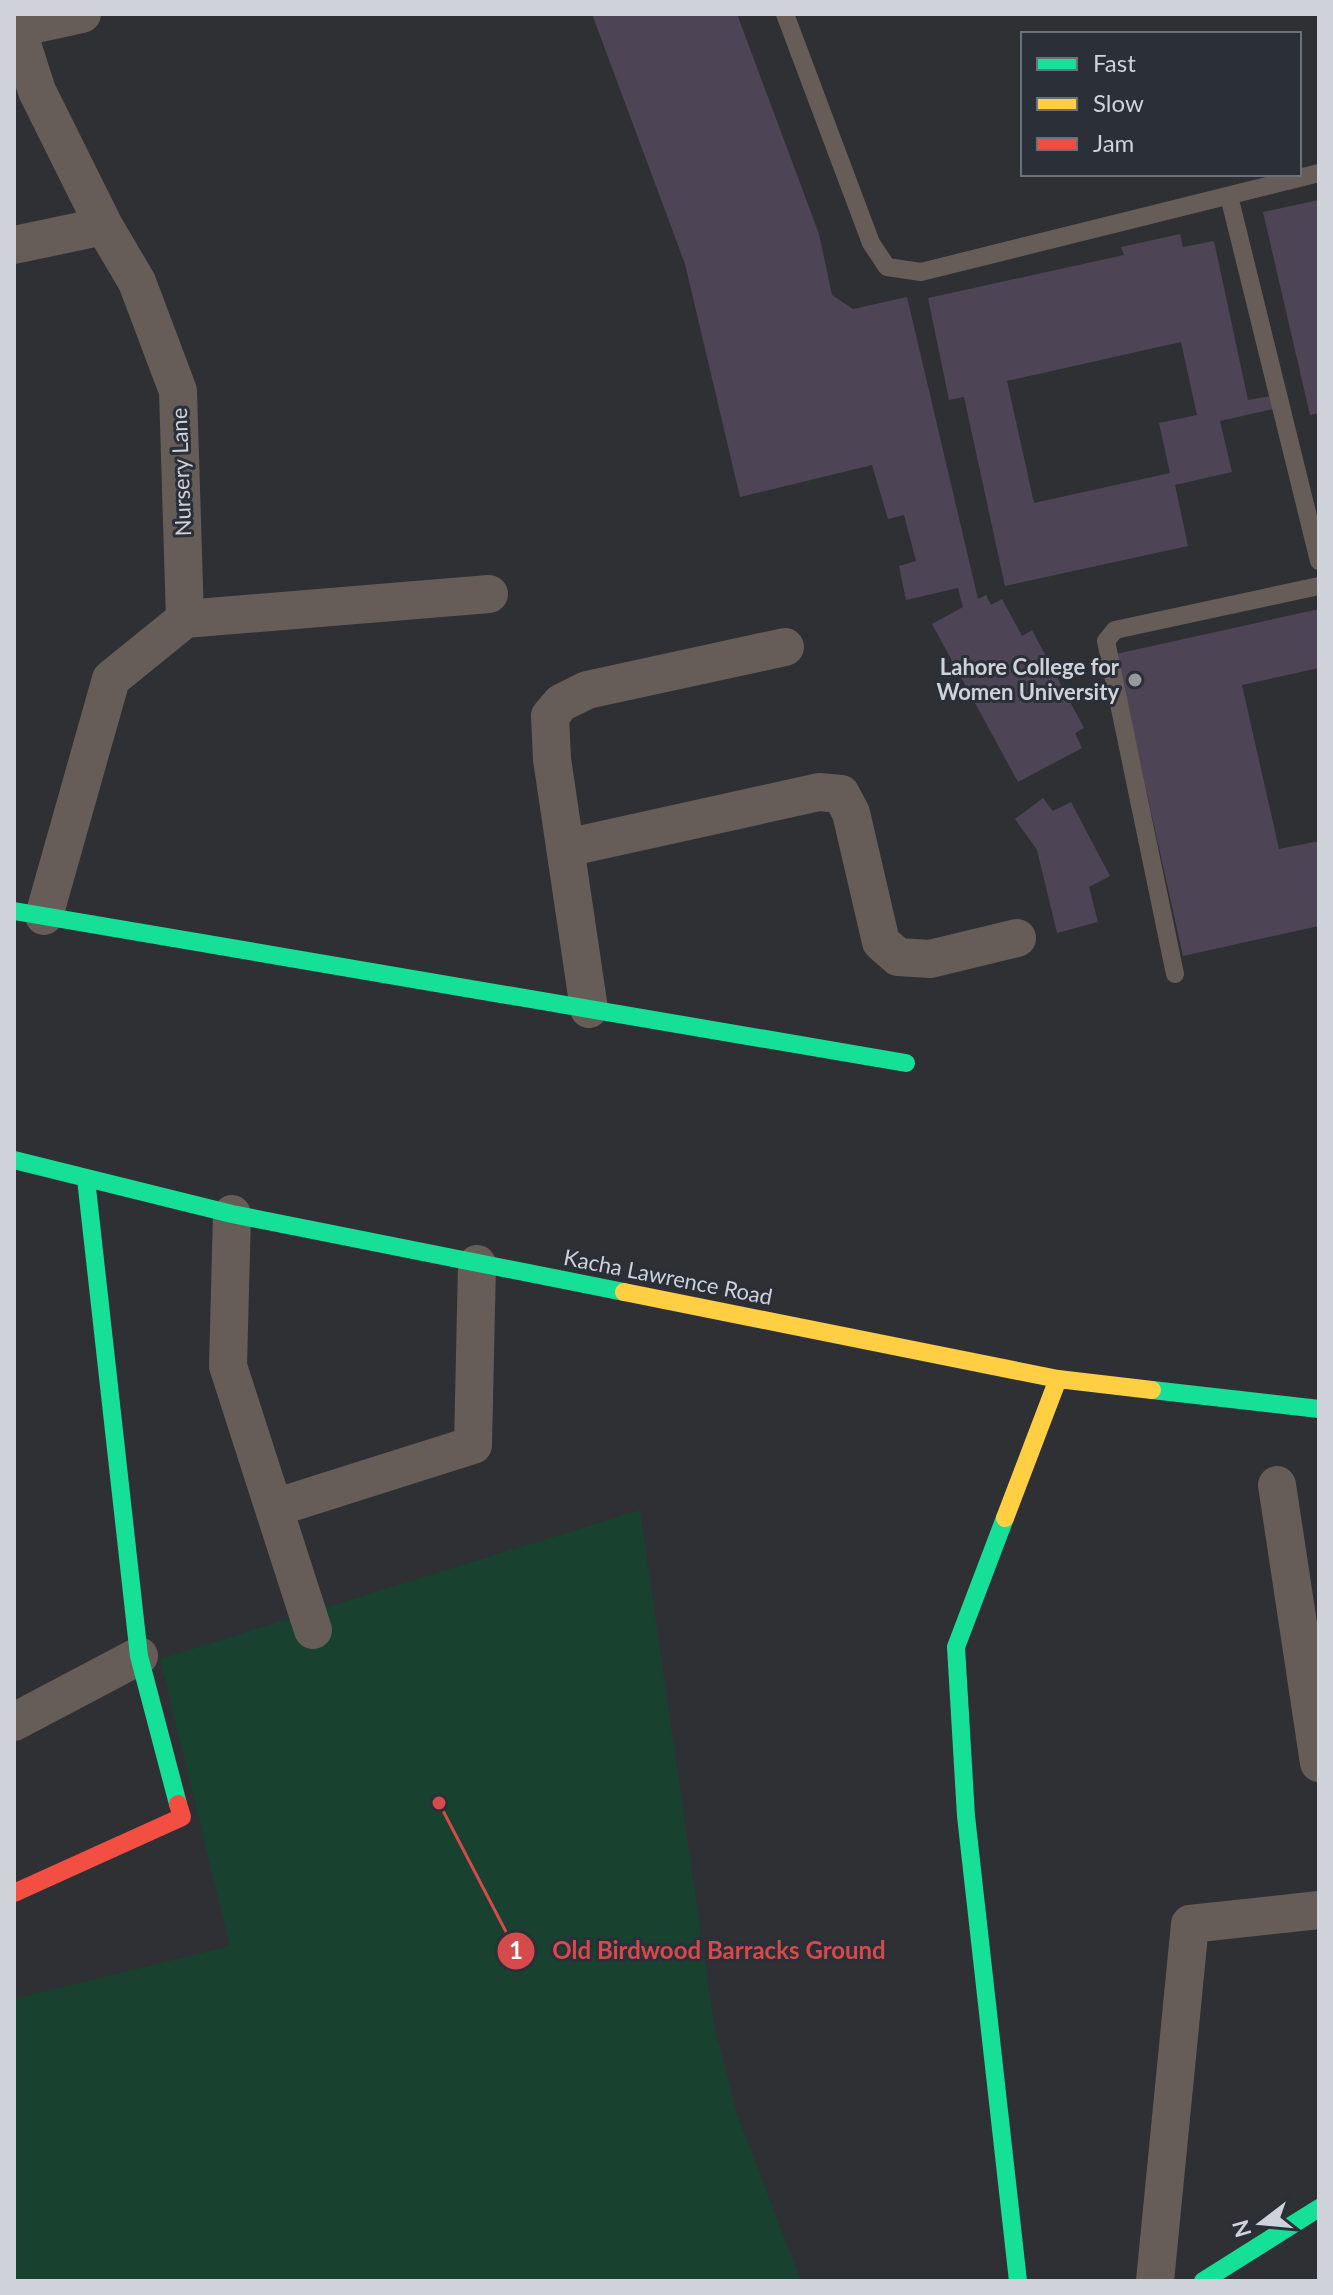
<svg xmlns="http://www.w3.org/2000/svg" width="1333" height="2295" font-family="Lato,sans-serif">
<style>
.green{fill:#184130}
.building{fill:#4d4556;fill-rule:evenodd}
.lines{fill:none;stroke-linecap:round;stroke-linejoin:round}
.lane{stroke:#665d59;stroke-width:18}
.street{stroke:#665d59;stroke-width:38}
.fast{stroke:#16e098;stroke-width:18}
.slow{stroke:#ffcf43;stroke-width:18}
.jam{stroke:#f24e42;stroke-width:18}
.poi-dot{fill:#97999f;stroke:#2a2f38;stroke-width:3}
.labels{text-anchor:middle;stroke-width:6;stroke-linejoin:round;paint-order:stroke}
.street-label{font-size:22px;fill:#cfd2d8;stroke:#2a2f38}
.poi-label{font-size:22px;font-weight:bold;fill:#cfd2d8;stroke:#2a2f38;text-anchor:end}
.leader{fill:none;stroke:#d54a4b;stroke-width:3}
.callout-dot{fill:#d54a4b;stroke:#2a2f38;stroke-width:3}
.mark-label{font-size:24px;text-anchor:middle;font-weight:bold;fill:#fff}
.callout-label{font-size:24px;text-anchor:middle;font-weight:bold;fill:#d54a4b;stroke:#2a2f38;stroke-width:6;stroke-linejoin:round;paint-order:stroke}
</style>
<rect width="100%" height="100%" fill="#2e3034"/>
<!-- green -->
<path class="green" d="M 640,1510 L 714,2025 L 737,2114 L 801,2281 L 14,2281 L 14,1999 L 230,1946 L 160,1659 Z"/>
<!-- building -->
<path class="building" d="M 592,14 L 737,14 L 819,234 L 832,295 L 853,309 L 907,297 L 978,599 L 986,595 L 991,605 L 1002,599 L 1022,636 L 1032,630 L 1084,728 L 1075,733 L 1082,748 L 1018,782 L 932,624 L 963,607 L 958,588 L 906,600 L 899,566 L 916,561 L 904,515 L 888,519 L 872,465 L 740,497 L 685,264 Z
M 1319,200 L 1319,413 L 1310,415 L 1263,212 Z
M 1180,234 L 1183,247 L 1214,241 L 1248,400 L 1271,396 L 1273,409 L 1220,421 L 1232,472 L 1175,485 L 1188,546 L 1005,586 L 964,397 L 949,400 L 928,298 L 1124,255 L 1121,247 ZM 1181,342 L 1197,415 L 1159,423 L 1170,473 L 1034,503 L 1007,381 Z
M 1319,609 L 1319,668 L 1242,685 L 1279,849 L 1319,841 L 1319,926 L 1183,956 L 1116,654 Z
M 1043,798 L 1053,811 L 1071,802 L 1110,876 L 1089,887 L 1098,922 L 1057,933 L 1037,850 L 1015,819 Z"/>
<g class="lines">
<!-- lane -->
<path class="lane" d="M 785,14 L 871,243 L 887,267 L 921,272 L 1319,173
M 1229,196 L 1319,561
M 1175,974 L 1106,641 L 1115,630 L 1319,586"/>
<!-- street -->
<path class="street" d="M 14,19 L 37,91 L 104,226 L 137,282 L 178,391 L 185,619
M 18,28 L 82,14
M 14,245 L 104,226
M 185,619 L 489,594
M 566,848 L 819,792 L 841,794 L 851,813 L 881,942 L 898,957 L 930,959 L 1017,938
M 44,916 L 111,679 L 185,619
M 589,1009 L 552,759 L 550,716 L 561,703 L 587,690 L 785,647
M 232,1214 L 228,1366 L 313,1630
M 1277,1485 L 1319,1763
M 274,1508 L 473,1445 L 477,1264
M 14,1722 L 139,1656
M 1155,2281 L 1190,1924 L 1319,1910"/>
<!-- fast -->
<path class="fast" d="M 14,911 L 906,1063
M 14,1160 L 232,1214 L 624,1292
M 86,1179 L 139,1656 L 178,1804
M 1152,1390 L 1319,1409
M 1005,1518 L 956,1647 L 966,1816 L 1018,2281
M 1203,2281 L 1319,2208"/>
<!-- slow -->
<path class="slow" d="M 624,1292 L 1058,1379 L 1152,1390
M 1005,1518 L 1058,1379"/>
<!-- jam -->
<path class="jam" d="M 14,1893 L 182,1817 L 178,1804"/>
</g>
<!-- markers -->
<circle class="poi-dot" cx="1135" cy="680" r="8"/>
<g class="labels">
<!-- street labels -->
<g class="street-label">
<text transform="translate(181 472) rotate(-92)" y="8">Nursery Lane</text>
<text transform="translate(668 1277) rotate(11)" y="8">Kacha Lawrence Road</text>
</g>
<!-- poi labels -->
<g class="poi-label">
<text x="1119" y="675">Lahore College for<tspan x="1119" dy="25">Women University</tspan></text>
</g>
</g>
<!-- callouts -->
<path class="leader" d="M439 1803L516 1951"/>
<g class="callout-dot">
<circle cx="439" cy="1803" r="8"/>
<circle cx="516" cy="1951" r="20"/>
</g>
<g class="mark-label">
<text x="516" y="1959">1</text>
</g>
<g class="callout-label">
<text x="719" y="1959">Old Birdwood Barracks Ground</text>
</g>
<!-- border -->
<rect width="1333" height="2295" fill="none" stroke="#cfd2d8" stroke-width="32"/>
<!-- legend -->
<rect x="1021" y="32" width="280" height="144" fill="#2a2f38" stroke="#6c7078" stroke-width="2"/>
<rect x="1037" y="58" width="40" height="12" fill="#16e098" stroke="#6c7078" stroke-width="2"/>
<text x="1093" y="72" font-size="24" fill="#cfd2d8">Fast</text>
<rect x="1037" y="98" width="40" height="12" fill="#ffcf43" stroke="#6c7078" stroke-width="2"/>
<text x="1093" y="112" font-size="24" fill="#cfd2d8">Slow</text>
<rect x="1037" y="138" width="40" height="12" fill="#f24e42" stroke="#6c7078" stroke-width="2"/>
<text x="1093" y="152" font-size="24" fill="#cfd2d8">Jam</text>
<!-- north arrow -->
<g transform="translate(1261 2223) rotate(254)" stroke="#2a2f38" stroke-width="6" paint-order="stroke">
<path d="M0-6L14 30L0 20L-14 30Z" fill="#cfd2d8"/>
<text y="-12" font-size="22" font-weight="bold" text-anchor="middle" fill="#cfd2d8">N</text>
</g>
</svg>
